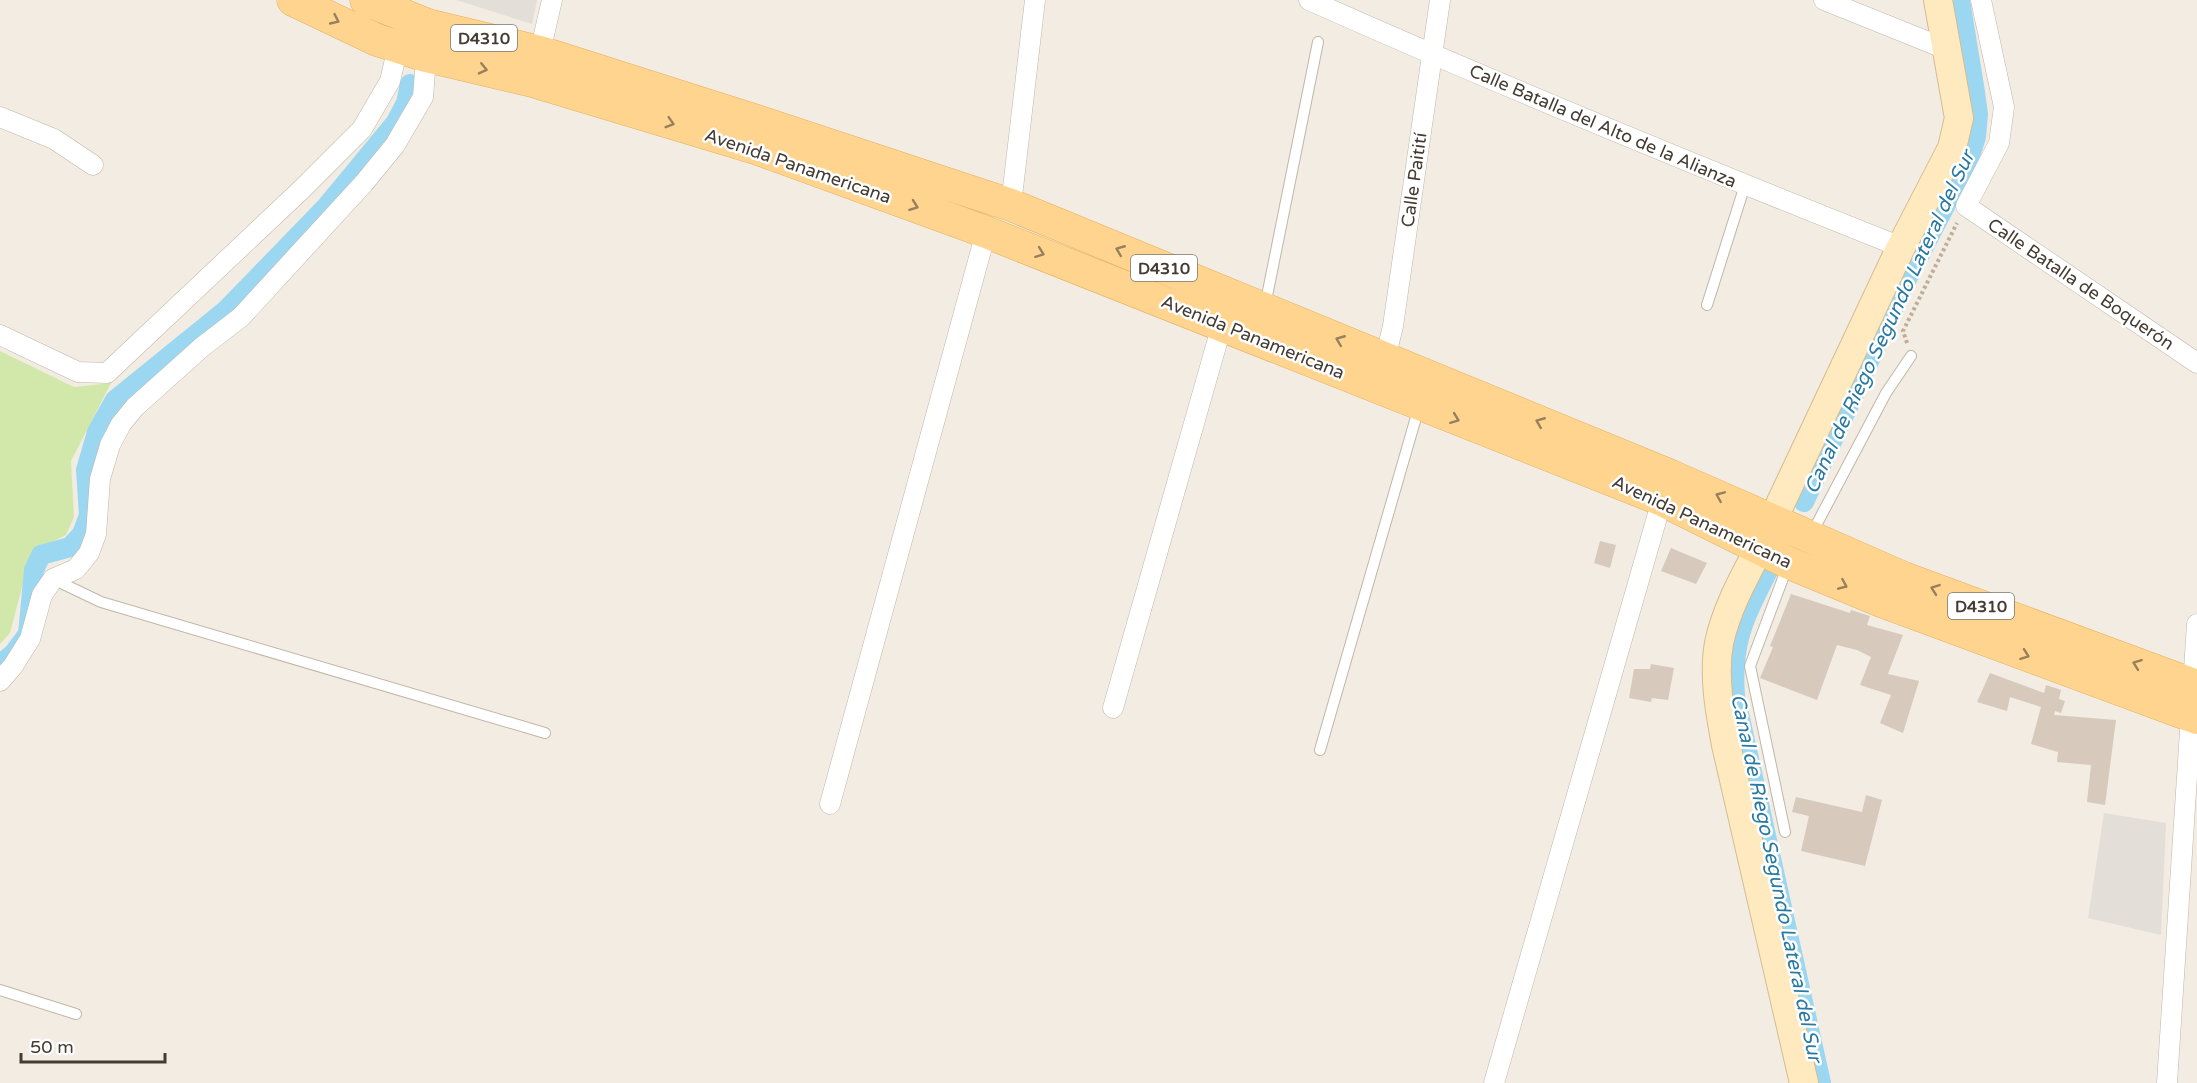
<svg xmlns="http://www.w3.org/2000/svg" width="2197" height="1083" font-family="'Varela Round',sans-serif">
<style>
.industrial{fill:#e4ded8}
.green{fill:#d2e8aa}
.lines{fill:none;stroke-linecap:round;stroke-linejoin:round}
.canal{stroke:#9cd7f2;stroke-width:20}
.building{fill:#d7c9bb}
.lane-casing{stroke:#c1b6a8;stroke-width:12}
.street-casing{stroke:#c1b6a8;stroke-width:21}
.secondary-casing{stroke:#d4bc91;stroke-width:30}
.primary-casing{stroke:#e6b05d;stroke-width:33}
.path{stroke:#c0ad96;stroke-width:4;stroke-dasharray:3 3;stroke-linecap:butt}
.lane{stroke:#fff;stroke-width:10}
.street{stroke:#fff;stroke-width:20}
.secondary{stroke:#ffeac0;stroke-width:28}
.primary{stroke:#ffd48f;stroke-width:32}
.oneway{stroke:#98805c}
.labels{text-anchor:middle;stroke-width:5;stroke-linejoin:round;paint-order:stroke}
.shield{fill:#fff;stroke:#7c7670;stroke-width:1.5}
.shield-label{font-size:16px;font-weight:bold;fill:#443c33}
.street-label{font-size:18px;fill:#443c33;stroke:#fff}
.water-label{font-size:20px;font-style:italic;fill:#287aa2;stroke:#fff}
</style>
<rect width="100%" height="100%" fill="#f2ece3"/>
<!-- industrial -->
<path class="industrial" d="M 456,0 L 537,0 L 532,24 Z
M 2104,813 L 2166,823 L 2161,935 L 2088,918 Z"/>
<!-- green -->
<path class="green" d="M 0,351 L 74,387 L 111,383 L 71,461 L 74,517 L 66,535 L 31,553 L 10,633 L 0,644 Z"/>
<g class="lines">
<!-- canal -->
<path class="canal" d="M 1804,502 L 1906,281 L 1968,162 L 1976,137 L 1978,114 L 1975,92 L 1960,0
M 1768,571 C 1744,618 1731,642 1735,696 L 1821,1083
M 0,664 L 13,654 L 28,634 L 34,570 L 41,555 L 70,547 L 82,534 L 89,515 L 86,470 L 97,432 L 115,400 L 226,310 L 325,208 L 396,122 L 406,103 L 410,84"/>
</g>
<!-- building -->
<path class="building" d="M 1600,541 L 1616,545 L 1610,568 L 1594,563 Z
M 1671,548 L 1707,563 L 1696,584 L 1661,571 Z
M 1791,594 L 1850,613 L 1851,610 L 1870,616 L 1867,625 L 1903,635 L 1888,674 L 1919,681 L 1903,733 L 1880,723 L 1891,695 L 1860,685 L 1871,657 L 1857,650 L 1837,645 L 1817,700 L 1760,678 L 1773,647 L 1770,646 Z
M 1651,664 L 1674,668 L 1668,700 L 1652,698 L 1651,702 L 1629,698 L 1634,669 L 1650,669 Z
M 1990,673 L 2044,693 L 2046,685 L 2061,690 L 2059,699 L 2065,701 L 2061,713 L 2055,711 L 2054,715 L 2116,720 L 2105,805 L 2087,802 L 2091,765 L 2057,762 L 2058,752 L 2031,744 L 2041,707 L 2010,697 L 2007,711 L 1977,702 Z
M 1866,795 L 1882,800 L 1865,866 L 1801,851 L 1809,816 L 1792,812 L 1796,797 L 1862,812 Z"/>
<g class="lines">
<defs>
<path id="lane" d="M 1707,305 L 1745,185
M 1265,306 L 1318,42
M 1812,533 L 1886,393 L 1911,356
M 53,579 L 101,602 L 545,733
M 1320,750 L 1419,407
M 1785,832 L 1750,666 L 1788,565
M 0,990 L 76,1014"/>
<path id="street" d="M 1309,0 C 1504,87 1702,168 1901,247
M 1824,0 L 1946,49
M 1981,0 L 2004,107 L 1999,143 L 1966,206 L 2197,363
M 540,52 L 552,0
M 0,117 L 54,139 L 93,165
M 1011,205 L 1035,0
M 0,335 L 78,372 L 107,373 L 302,189 L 362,129 L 390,81 L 398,47
M 1385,359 L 1393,326 L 1440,0
M 0,681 L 13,666 L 30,639 L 42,595 L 53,579 L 76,569 L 89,553 L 96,534 L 100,479 L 110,445 L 121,424 L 135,407 L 202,347 L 241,317 L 364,183 L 395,145 L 423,97 L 427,46
M 1113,708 L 1222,325
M 830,804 L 986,232
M 1494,1083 L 1662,500
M 2167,1083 L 2197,624"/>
<path id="secondary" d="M 1804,1083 L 1726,745 C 1720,713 1713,676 1719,643 C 1726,610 1743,579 1759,549 L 1901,247 L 1952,148 L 1959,118 L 1938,0"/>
<path id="primary" d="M 293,0 L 377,40 L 426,56 L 532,81 L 758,149 L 986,232 L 1662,500 L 1789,563 L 1881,601 L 2197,718
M 366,0 L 428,25 L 540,52 L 757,121 L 1011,205 L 1669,475 L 1904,578 L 2197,686"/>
</defs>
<!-- lane casing -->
<use href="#lane" class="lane-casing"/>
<!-- street casing -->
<use href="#street" class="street-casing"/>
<!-- secondary casing -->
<use href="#secondary" class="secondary-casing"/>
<!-- primary casing -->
<use href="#primary" class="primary-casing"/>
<!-- path -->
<path class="path" d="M 1907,343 L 1903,331 L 1957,223"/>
<!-- lane -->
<use href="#lane" class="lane"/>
<!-- street -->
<use href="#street" class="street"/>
<!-- secondary -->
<use href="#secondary" class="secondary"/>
<!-- primary -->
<use href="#primary" class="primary"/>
</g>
<!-- one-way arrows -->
<defs><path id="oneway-chevron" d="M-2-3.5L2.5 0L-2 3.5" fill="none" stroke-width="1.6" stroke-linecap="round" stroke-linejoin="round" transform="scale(1.5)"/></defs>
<g class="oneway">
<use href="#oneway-chevron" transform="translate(335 20) rotate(25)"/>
<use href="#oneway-chevron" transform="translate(483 69) rotate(13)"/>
<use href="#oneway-chevron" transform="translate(670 123) rotate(17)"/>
<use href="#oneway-chevron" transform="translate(914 206) rotate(20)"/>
<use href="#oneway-chevron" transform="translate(1120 250) rotate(-158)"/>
<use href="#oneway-chevron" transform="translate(1040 253) rotate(21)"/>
<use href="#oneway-chevron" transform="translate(1340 340) rotate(-158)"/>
<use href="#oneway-chevron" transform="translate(1455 419) rotate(21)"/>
<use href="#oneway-chevron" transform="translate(1540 422) rotate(-158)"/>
<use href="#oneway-chevron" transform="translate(1720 496) rotate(-157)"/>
<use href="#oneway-chevron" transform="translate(1843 585) rotate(23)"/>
<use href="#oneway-chevron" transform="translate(1935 589) rotate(-160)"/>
<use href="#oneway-chevron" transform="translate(2025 655) rotate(20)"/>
<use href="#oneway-chevron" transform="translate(2137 664) rotate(-160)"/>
</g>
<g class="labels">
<!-- shield labels -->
<g class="shield">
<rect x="451" y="25" width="66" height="26" rx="4.5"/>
<rect x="1131" y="255" width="66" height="26" rx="4.5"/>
<rect x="1948" y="593" width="66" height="26" rx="4.5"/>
</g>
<g class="shield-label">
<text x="484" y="44">D4310</text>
<text x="1164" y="274">D4310</text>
<text x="1981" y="612">D4310</text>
</g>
<!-- street labels -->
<g class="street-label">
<text transform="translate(1603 126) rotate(23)" y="6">Calle Batalla del Alto de la Alianza</text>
<text transform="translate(798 166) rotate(19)" y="6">Avenida Panamericana</text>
<text transform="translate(1414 180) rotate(-82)" y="6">Calle Paitití</text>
<text transform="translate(2081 284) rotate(34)" y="6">Calle Batalla de Boquerón</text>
<text transform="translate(1253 337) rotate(22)" y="6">Avenida Panamericana</text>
<text transform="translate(1702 522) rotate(25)" y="6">Avenida Panamericana</text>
</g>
<!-- water labels -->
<g class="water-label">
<text transform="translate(1889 322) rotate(-65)" y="7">Canal de Riego Segundo Lateral del Sur</text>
<text transform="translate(1777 878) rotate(78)" y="7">Canal de Riego Segundo Lateral del Sur</text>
</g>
</g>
<!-- scale -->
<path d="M21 1053v9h144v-9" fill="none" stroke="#443c33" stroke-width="3"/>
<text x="30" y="1053" font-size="18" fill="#443c33" stroke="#ffffff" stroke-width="4.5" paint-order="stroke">50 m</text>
</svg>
